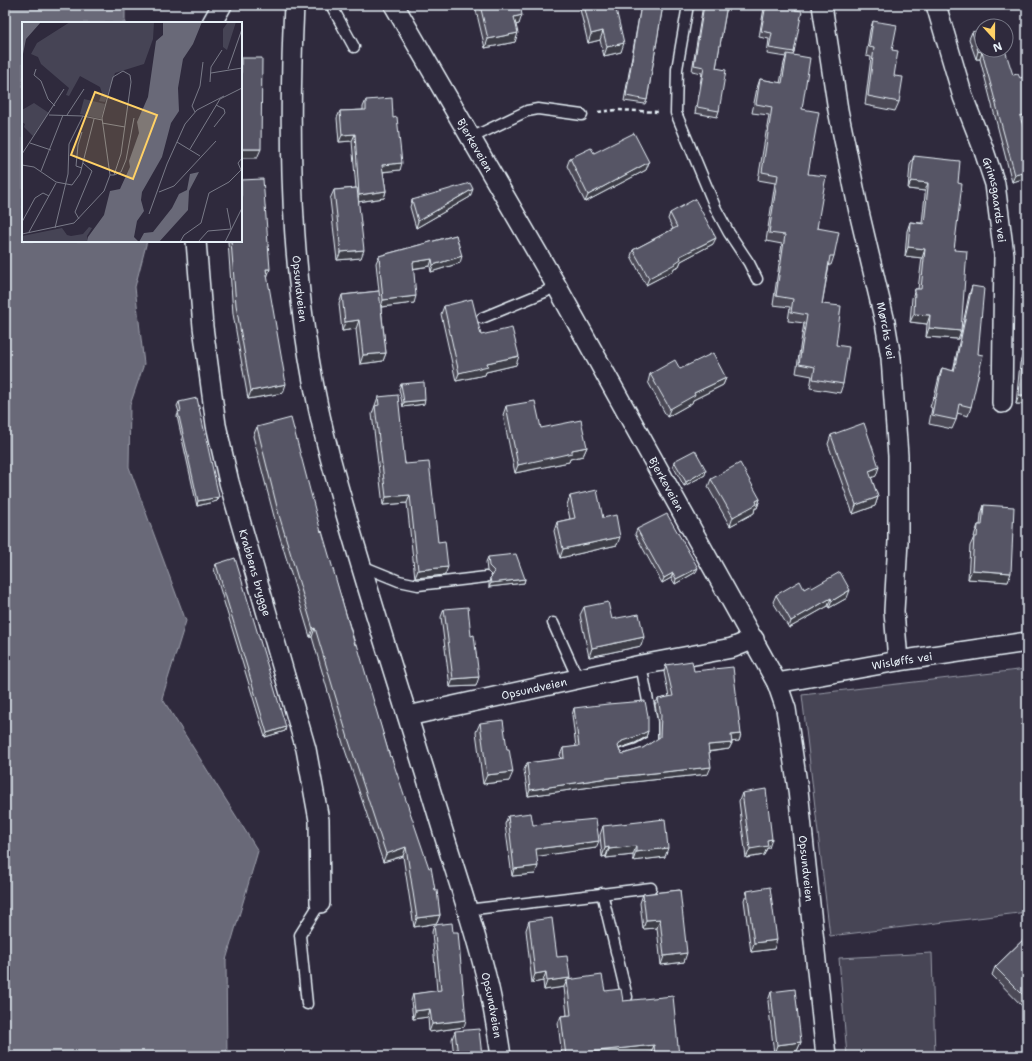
<svg xmlns="http://www.w3.org/2000/svg" width="1032" height="1061" font-family="'Shantell Sans',sans-serif">
<style>
.green{fill:#464455;stroke:#979aa6}
.water{fill:#696978;stroke:#9c9fab}
.lines{fill:none;stroke-linecap:round;stroke-linejoin:round}
.lane-casing{stroke:#e8f1f8;stroke-width:13}
.street-casing{stroke:#e8f1f8;stroke-width:22}
.path{stroke:#e8f1f8;stroke-width:2.5;stroke-dasharray:4 3;stroke-linecap:butt}
.lane{stroke:#2f2a3d;stroke-width:10}
.street{stroke:#2f2a3d;stroke-width:19}
.wall{fill:#4b4957;stroke:#e8f1f8}
.shaded-wall{fill:#3d3c47;stroke:#e8f1f8}
.building{fill:#575565;stroke:#e8f1f8}
.labels{text-anchor:middle;stroke-width:3.5;stroke-linejoin:round;paint-order:stroke}
.street-label{font-size:11px;fill:#e8f1f8;stroke:#2f2a3d}
.inset-road{fill:none;stroke:#797a88;stroke-width:1}
.view{fill:#ffd166;fill-opacity:0.15;stroke:#ffd166;stroke-width:2}
.inset-edge{fill:none;stroke:#e8f1f8;stroke-width:2}
</style>
<rect width="100%" height="100%" fill="#2f2a3d"/>
<filter id="ink" filterUnits="userSpaceOnUse"><feTurbulence type="fractalNoise" baseFrequency=".025" numOctaves="2"/><feDisplacementMap in="SourceGraphic" scale="8" xChannelSelector="R" yChannelSelector="G"/><feConvolveMatrix kernelMatrix="1 2 1 2 8 2 1 2 1" color-interpolation-filters="sRGB"/></filter>
<g filter="url(#ink)">
<!-- green -->
<path class="green" d="M 1027,669 L 1027,912 L 830,936 L 802,695 Z
M 932,953 L 935,1056 L 847,1056 L 839,958 Z"/>
<!-- water -->
<path class="water" d="M 5,5 L 125,5 L 125,23 L 23,23 L 23,241 L 147,241 L 135,287 L 144,364 L 130,405 L 129,467 L 186,621 L 162,698 L 258,851 L 226,960 L 227,1056 L 5,1056 Z"/>
<g class="lines">
<defs>
<path id="lane" d="M 331,5 L 354,47
M 688,5 L 677,69 L 676,113 L 716,209 L 729,233 L 749,263 L 757,279
M 471,138 L 527,111 L 538,109 L 582,115
M 482,318 L 545,292 L 556,285
M 362,566 L 399,581 L 418,585 L 486,577
M 553,623 L 578,679
M 622,754 L 638,749 L 652,741 L 652,722 L 641,665
M 602,893 L 627,997
M 467,910 L 651,888
M 307,1004 L 300,935 L 320,903"/>
<g id="street">
<path id="s1" d="M 294,5 C 287,156 291,310 330,457 C 362,577 402,696 438,815 C 454,869 473,922 486,976 C 493,1002 497,1029 501,1056"/>
<path id="s2" d="M 394,5 L 556,285 L 777,683 L 786,709 L 798,790 L 826,1056"/>
<path id="s3" d="M 822,5 L 838,110 L 859,212 L 885,322 L 891,358 L 898,456 L 898,541 L 894,611 L 898,661"/>
<path id="s4" d="M 936,5 L 963,97 L 983,148 L 995,184 L 1004,255 L 1002,403"/>
<path d="M 212,23 L 222,5"/>
<path id="s5" d="M 196,241 L 203,327 L 216,425 L 229,482 L 306,749 L 319,820 L 320,903"/>
<path id="s6" d="M 777,683 L 898,661 L 1027,642"/>
<path id="s7" d="M 408,716 L 641,665 L 732,648 L 754,639"/>
</g>
</defs>
<!-- lane casing -->
<use href="#lane" class="lane-casing"/>
<!-- street casing -->
<use href="#street" class="street-casing"/>
<!-- path -->
<path class="path" d="M 598,112 L 617,110 L 659,112"/>
<!-- lane -->
<use href="#lane" class="lane"/>
<!-- street -->
<use href="#street" class="street"/>
</g>
<!-- wall -->
<path class="wall" d="M 475,5 L 520,5 L 519,24 L 516,24 L 515,42 L 485,48 L 475,6 Z
M 579,5 L 615,5 L 621,52 L 604,56 L 600,40 L 588,43 Z
M 641,5 L 663,5 L 647,100 L 645,104 L 624,101 Z
M 703,5 L 727,5 L 716,68 L 719,111 L 717,117 L 695,113 L 702,73 L 692,71 Z
M 745,5 L 796,5 L 795,10 L 794,52 L 793,55 L 802,109 L 808,174 L 817,228 L 834,256 L 831,265 L 829,265 L 822,304 L 836,345 L 843,384 L 840,393 L 810,388 L 812,376 L 796,373 L 804,323 L 788,321 L 790,307 L 773,305 L 782,244 L 766,241 L 775,183 L 758,180 L 769,115 L 752,113 L 757,88 L 760,79 L 780,83 L 784,63 L 786,57 L 767,54 L 769,39 L 759,37 L 764,8 Z
M 873,21 L 892,50 L 894,76 L 899,102 L 895,111 L 865,105 L 871,57 L 866,56 L 870,30 Z
M 972,32 L 1013,75 L 1020,78 L 1027,120 L 1022,122 L 1027,139 L 1027,178 L 1012,182 L 980,59 L 976,59 L 969,39 Z
M 366,100 L 393,118 L 400,170 L 383,172 L 386,191 L 384,198 L 358,202 L 361,258 L 337,260 L 330,199 L 334,190 L 356,188 L 352,141 L 339,142 L 337,118 L 340,111 L 363,110 L 363,107 Z
M 594,153 L 649,162 L 646,170 L 585,202 L 567,166 L 570,158 Z
M 914,156 L 958,183 L 954,250 L 958,339 L 926,337 L 927,324 L 910,322 L 912,298 L 915,289 L 918,289 L 922,258 L 905,256 L 907,231 L 910,222 L 922,223 L 925,195 L 925,191 L 908,189 L 910,165 Z
M 470,197 L 416,228 L 410,207 L 412,200 Z
M 670,213 L 713,244 L 681,261 L 679,266 L 674,268 L 673,271 L 646,285 L 631,256 L 633,250 L 673,229 L 668,219 Z
M 456,235 L 460,263 L 431,272 L 430,266 L 413,269 L 414,303 L 381,307 L 386,353 L 383,361 L 360,364 L 356,329 L 342,331 L 339,304 L 342,295 L 379,291 L 376,263 L 379,256 Z
M 228,241 L 241,241 L 267,277 L 283,393 L 248,399 L 233,314 Z
M 972,286 L 971,407 L 968,416 L 957,413 L 956,420 L 952,429 L 929,424 L 932,408 L 930,407 L 933,398 L 934,398 L 939,377 L 942,368 L 953,371 L 969,295 Z
M 444,306 L 481,335 L 516,365 L 486,372 L 485,375 L 456,381 L 441,314 Z
M 1023,354 L 1027,404 L 1016,404 L 1020,363 Z
M 680,369 L 726,378 L 723,385 L 693,400 L 692,403 L 667,417 L 648,382 L 650,374 Z
M 401,384 L 424,404 L 403,407 L 399,389 Z
M 378,397 L 438,542 L 445,575 L 415,578 L 407,503 L 383,505 L 372,414 Z
M 179,402 L 219,497 L 217,501 L 197,506 L 177,416 L 179,412 L 177,406 Z
M 506,406 L 541,428 L 587,447 L 583,456 L 570,459 L 569,462 L 515,473 L 503,415 Z
M 257,427 L 321,532 L 390,757 L 435,890 L 440,915 L 437,923 L 414,927 L 403,856 L 383,862 L 344,747 L 312,637 L 310,637 L 276,524 L 253,436 Z
M 831,435 L 876,476 L 871,477 L 878,497 L 875,506 L 853,514 L 828,444 Z
M 674,461 L 705,475 L 684,486 L 673,466 Z
M 711,479 L 760,499 L 757,508 L 755,508 L 754,513 L 730,526 L 708,487 Z
M 570,496 L 603,518 L 617,545 L 560,558 L 554,531 L 557,522 L 570,519 L 567,505 Z
M 984,505 L 1008,582 L 968,579 L 970,546 L 974,537 L 975,533 L 978,525 L 980,525 L 981,514 Z
M 637,529 L 696,572 L 675,584 L 671,578 L 662,583 L 635,534 Z
M 488,557 L 525,579 L 524,583 L 489,587 L 489,583 L 490,578 L 492,576 L 487,571 L 486,562 Z
M 216,564 L 285,731 L 265,737 L 214,569 Z
M 812,588 L 847,598 L 829,608 L 828,606 L 789,628 L 773,602 L 776,595 L 804,589 Z
M 584,607 L 612,619 L 641,646 L 589,657 L 580,615 Z
M 444,609 L 476,686 L 450,687 L 441,617 Z
M 666,665 L 694,671 L 741,734 L 739,741 L 732,741 L 732,743 L 729,749 L 709,752 L 708,774 L 605,785 L 528,796 L 524,770 L 527,763 L 561,759 L 560,755 L 563,748 L 576,747 L 572,715 L 574,708 L 648,731 L 646,737 L 635,743 L 620,748 L 619,749 L 620,752 L 623,754 L 643,748 L 658,739 L 658,722 L 655,705 L 658,699 L 669,697 L 664,672 Z
M 480,723 L 509,781 L 483,784 L 476,732 Z
M 742,793 L 769,848 L 767,848 L 764,855 L 746,858 L 739,801 Z
M 508,816 L 533,825 L 596,848 L 536,856 L 535,874 L 512,876 L 505,824 Z
M 603,826 L 665,857 L 633,861 L 633,855 L 606,858 L 606,856 L 602,857 L 600,835 Z
M 680,890 L 684,962 L 661,965 L 657,928 L 643,929 L 640,903 L 643,894 Z
M 747,891 L 774,949 L 751,952 L 744,900 Z
M 529,921 L 557,957 L 569,979 L 605,991 L 623,1001 L 679,1056 L 651,1056 L 651,1053 L 624,1056 L 562,1056 L 558,1023 L 561,1016 L 567,1015 L 564,987 L 544,990 L 543,981 L 532,983 L 526,930 Z
M 434,925 L 464,1027 L 429,1032 L 428,1017 L 413,1019 L 411,1001 L 413,994 L 437,991 L 432,932 Z
M 1027,936 L 1027,1011 L 992,975 L 995,967 Z
M 771,992 L 801,1042 L 797,1051 L 774,1054 L 768,1001 Z
M 455,1031 L 482,1056 L 454,1056 L 452,1039 Z"/>
<!-- shaded-wall -->
<path class="shaded-wall" d="M 522,15 L 519,24 L 511,26 L 514,17 Z
M 603,31 L 600,40 L 588,43 L 591,34 Z
M 518,33 L 515,42 L 485,48 L 488,39 Z
M 624,43 L 621,52 L 604,56 L 607,47 Z
M 978,51 L 982,52 L 980,59 L 976,59 Z
M 1027,114 L 1027,120 L 1018,123 L 1020,116 Z
M 355,134 L 352,141 L 339,142 L 342,135 Z
M 241,149 L 261,149 L 257,158 L 241,158 Z
M 649,162 L 646,170 L 585,202 L 588,195 Z
M 402,163 L 400,170 L 380,172 L 382,165 Z
M 1027,172 L 1027,178 L 1012,182 L 1015,175 Z
M 911,181 L 928,183 L 925,191 L 908,189 Z
M 473,189 L 470,197 L 416,228 L 418,221 Z
M 386,191 L 384,198 L 357,202 L 359,195 Z
M 716,238 L 713,244 L 681,261 L 679,266 L 674,268 L 673,271 L 646,285 L 649,278 L 680,256 Z
M 908,247 L 925,249 L 922,258 L 905,256 Z
M 364,250 L 361,258 L 337,260 L 341,252 Z
M 462,256 L 460,263 L 431,272 L 433,265 Z
M 432,259 L 430,266 L 410,269 L 413,262 Z
M 266,269 L 270,269 L 267,278 Z
M 416,296 L 414,303 L 381,307 L 383,300 Z
M 914,314 L 930,315 L 927,324 L 910,322 Z
M 359,320 L 356,329 L 342,331 L 345,322 Z
M 929,328 L 961,331 L 958,339 L 926,337 Z
M 386,353 L 383,361 L 360,364 L 363,355 Z
M 519,356 L 516,365 L 486,372 L 485,375 L 456,381 L 459,373 L 487,363 Z
M 726,378 L 723,385 L 693,400 L 692,403 L 667,417 L 670,409 L 694,393 Z
M 286,384 L 283,393 L 248,399 L 251,391 Z
M 1019,395 L 1027,395 L 1027,404 L 1016,404 Z
M 425,400 L 424,404 L 403,407 L 404,402 Z
M 587,447 L 583,456 L 570,459 L 569,462 L 515,473 L 518,465 L 572,450 Z
M 879,467 L 876,476 L 866,480 L 869,471 Z
M 706,470 L 705,475 L 684,486 L 686,482 Z
M 410,495 L 407,503 L 383,505 L 386,497 Z
M 219,497 L 217,501 L 197,506 L 198,501 Z
M 878,497 L 875,506 L 853,514 L 856,505 Z
M 760,499 L 757,508 L 755,508 L 754,513 L 730,526 L 733,517 L 756,501 Z
M 620,537 L 617,545 L 560,558 L 563,549 Z
M 448,567 L 445,575 L 415,578 L 418,570 Z
M 698,568 L 696,572 L 675,584 L 676,579 Z
M 972,570 L 1011,573 L 1008,582 L 968,579 Z
M 673,573 L 671,578 L 662,583 L 664,578 Z
M 525,579 L 524,583 L 489,587 L 491,583 Z
M 850,590 L 847,598 L 829,608 L 832,601 Z
M 831,598 L 828,606 L 789,628 L 791,621 Z
M 315,628 L 312,637 L 310,637 L 313,629 Z
M 644,637 L 641,646 L 589,657 L 592,648 Z
M 479,677 L 476,686 L 450,687 L 453,679 Z
M 286,727 L 285,731 L 265,737 L 267,733 Z
M 648,731 L 646,737 L 635,743 L 620,748 L 616,753 L 618,746 L 622,741 Z
M 741,734 L 739,741 L 728,742 L 731,735 Z
M 732,743 L 729,749 L 705,752 L 708,745 Z
M 711,767 L 708,774 L 605,785 L 528,796 L 530,790 L 607,778 Z
M 513,772 L 509,781 L 483,784 L 487,775 Z
M 772,839 L 769,848 L 767,848 L 764,855 L 746,858 L 750,849 L 767,840 Z
M 599,841 L 596,848 L 533,857 L 536,849 Z
M 636,846 L 633,855 L 606,858 L 609,849 Z
M 406,847 L 403,856 L 383,862 L 386,854 Z
M 609,847 L 606,856 L 602,857 L 605,848 Z
M 668,848 L 665,857 L 633,861 L 636,852 Z
M 538,866 L 535,874 L 512,876 L 514,869 Z
M 440,915 L 437,923 L 414,927 L 417,918 Z
M 660,919 L 657,928 L 643,929 L 646,920 Z
M 777,940 L 774,949 L 751,952 L 754,943 Z
M 687,953 L 684,962 L 661,965 L 664,956 Z
M 546,972 L 543,981 L 532,983 L 535,974 Z
M 570,978 L 568,984 L 567,980 L 564,987 L 544,990 L 547,981 Z
M 430,1009 L 428,1017 L 413,1019 L 415,1011 Z
M 466,1020 L 464,1027 L 429,1032 L 432,1024 Z
M 801,1042 L 797,1051 L 774,1054 L 777,1045 Z
M 654,1045 L 651,1053 L 624,1056 L 587,1056 L 588,1052 Z"/>
<!-- building -->
<path class="building" d="M 480,5 L 520,5 L 522,15 L 514,17 L 518,33 L 488,39 Z
M 584,5 L 615,5 L 624,43 L 607,47 L 603,31 L 591,34 Z
M 641,5 L 663,5 L 647,100 L 626,96 Z
M 704,5 L 727,5 L 716,68 L 726,70 L 719,111 L 697,107 L 704,67 L 694,65 Z
M 766,5 L 796,5 L 795,10 L 802,11 L 794,52 L 769,48 L 772,33 L 761,31 Z
M 873,21 L 897,25 L 892,50 L 898,51 L 894,76 L 903,77 L 899,102 L 868,96 L 874,48 L 869,47 Z
M 997,24 L 998,26 L 991,26 Z
M 982,29 L 982,50 L 1005,50 L 1013,75 L 1018,74 L 1020,78 L 1027,76 L 1027,114 L 1020,116 L 1027,139 L 1027,172 L 1015,175 L 982,52 L 978,51 L 972,32 Z
M 787,54 L 810,58 L 802,109 L 819,112 L 808,174 L 826,176 L 817,228 L 839,232 L 834,256 L 830,256 L 822,304 L 841,306 L 836,345 L 849,347 L 843,384 L 813,379 L 815,367 L 799,364 L 807,315 L 791,312 L 793,299 L 776,296 L 785,235 L 769,233 L 778,175 L 762,172 L 772,107 L 756,104 L 760,79 L 782,83 Z
M 241,58 L 262,58 L 261,149 L 241,149 Z
M 392,98 L 393,118 L 397,117 L 402,163 L 382,165 L 386,191 L 359,195 L 355,134 L 342,135 L 340,111 L 366,110 L 366,100 Z
M 634,133 L 649,162 L 588,195 L 570,158 L 591,148 L 594,153 Z
M 914,156 L 960,161 L 958,183 L 962,184 L 954,250 L 967,251 L 961,331 L 929,328 L 930,315 L 914,314 L 915,289 L 921,289 L 925,249 L 908,247 L 910,222 L 924,224 L 928,187 L 928,183 L 911,181 Z
M 263,179 L 270,269 L 266,269 L 286,384 L 251,391 L 236,305 L 231,241 L 241,241 L 241,180 Z
M 470,183 L 473,189 L 418,221 L 412,200 Z
M 357,188 L 364,250 L 341,252 L 334,190 Z
M 695,199 L 716,238 L 680,256 L 681,259 L 675,263 L 675,264 L 649,278 L 633,250 L 677,227 L 670,213 Z
M 456,235 L 462,256 L 433,265 L 432,259 L 413,262 L 416,296 L 383,300 L 379,256 Z
M 972,286 L 984,288 L 978,354 L 983,355 L 971,407 L 959,404 L 956,420 L 932,415 L 935,399 L 933,398 L 936,398 L 942,368 L 954,371 Z
M 379,291 L 386,353 L 363,355 L 359,320 L 345,322 L 342,295 Z
M 472,299 L 481,335 L 512,328 L 519,356 L 487,363 L 488,366 L 459,373 L 444,306 Z
M 713,353 L 726,378 L 694,393 L 695,395 L 670,409 L 650,374 L 675,360 L 680,369 Z
M 1023,354 L 1027,354 L 1027,395 L 1019,395 Z
M 424,382 L 425,400 L 404,402 L 401,384 Z
M 398,395 L 405,464 L 429,462 L 438,542 L 445,541 L 448,567 L 418,570 L 410,495 L 386,497 L 375,406 L 379,405 L 378,397 Z
M 197,398 L 219,497 L 198,501 L 178,412 L 181,411 L 179,402 Z
M 535,401 L 541,428 L 581,420 L 587,447 L 572,450 L 572,453 L 518,465 L 506,406 Z
M 291,418 L 321,532 L 322,531 L 355,645 L 357,644 L 390,757 L 391,756 L 429,868 L 431,867 L 435,890 L 437,890 L 440,915 L 417,918 L 406,847 L 386,854 L 348,738 L 315,628 L 313,629 L 279,515 L 257,427 Z
M 864,423 L 879,467 L 869,471 L 878,497 L 856,505 L 831,435 Z
M 695,450 L 706,470 L 686,482 L 674,461 Z
M 740,463 L 760,499 L 756,501 L 757,504 L 733,517 L 711,479 Z
M 597,490 L 603,518 L 616,515 L 620,537 L 563,549 L 557,522 L 575,518 L 570,496 Z
M 984,505 L 1014,507 L 1011,573 L 972,570 L 974,537 L 977,537 L 978,525 L 982,525 Z
M 667,514 L 698,568 L 676,579 L 673,573 L 664,578 L 637,529 Z
M 516,554 L 525,579 L 491,583 L 490,578 L 493,575 L 494,571 L 489,566 L 488,557 Z
M 235,558 L 286,727 L 267,733 L 216,564 Z
M 840,572 L 850,590 L 832,601 L 831,598 L 791,621 L 776,595 L 800,581 L 804,589 L 811,585 L 812,588 Z
M 608,602 L 612,619 L 639,614 L 644,637 L 592,648 L 584,607 Z
M 468,607 L 471,636 L 474,635 L 479,677 L 453,679 L 444,609 Z
M 692,661 L 694,671 L 733,667 L 741,734 L 731,735 L 732,743 L 708,745 L 711,767 L 607,778 L 530,790 L 527,763 L 564,758 L 563,748 L 579,746 L 574,708 L 608,704 L 645,701 L 648,716 L 648,731 L 638,736 L 622,741 L 618,746 L 620,752 L 623,754 L 643,748 L 660,737 L 661,715 L 658,699 L 673,696 L 666,665 Z
M 503,720 L 507,749 L 509,749 L 513,772 L 487,775 L 480,723 Z
M 766,789 L 772,839 L 767,840 L 768,846 L 750,849 L 742,793 Z
M 531,813 L 533,825 L 596,819 L 599,841 L 536,849 L 538,866 L 514,869 L 508,816 Z
M 665,819 L 668,848 L 636,852 L 636,846 L 609,849 L 609,847 L 605,848 L 603,826 Z
M 770,887 L 777,940 L 754,943 L 747,891 Z
M 680,890 L 687,953 L 664,956 L 660,919 L 646,920 L 643,894 Z
M 552,918 L 557,957 L 567,956 L 570,978 L 547,981 L 546,972 L 535,974 L 529,921 Z
M 452,923 L 453,932 L 458,932 L 466,1020 L 432,1024 L 430,1009 L 415,1011 L 413,994 L 441,990 L 434,925 Z
M 1027,936 L 1027,999 L 995,967 Z
M 602,975 L 605,991 L 621,989 L 623,1001 L 673,996 L 679,1056 L 655,1056 L 654,1045 L 588,1052 L 589,1056 L 566,1056 L 561,1016 L 571,1015 L 567,980 Z
M 795,989 L 801,1042 L 777,1045 L 771,992 Z
M 479,1029 L 482,1056 L 458,1056 L 455,1031 Z"/>
</g>
<g class="labels">
<!-- street labels -->
<g class="street-label">
<text dy="4" stroke="none"><textPath href="#s2" startOffset="162">Bjerkeveien</textPath></text>
<text dy="4" stroke="none"><textPath href="#s4" startOffset="204">Grimsgaards vei</textPath></text>
<text dy="4" stroke="none"><textPath href="#s1" startOffset="284">Opsundveien</textPath></text>
<text dy="4" stroke="none"><textPath href="#s3" startOffset="332">Mørchs vei</textPath></text>
<text dy="4" stroke="none"><textPath href="#s2" startOffset="551">Bjerkeveien</textPath></text>
<text dy="4" stroke="none"><textPath href="#s5" startOffset="338">Krabbens brygge</textPath></text>
<text dy="4" stroke="none"><textPath href="#s6" startOffset="127">Wisløffs vei</textPath></text>
<text dy="4" stroke="none"><textPath href="#s7" startOffset="129">Opsundveien</textPath></text>
<text dy="4" stroke="none"><textPath href="#s2" startOffset="967">Opsundveien</textPath></text>
<text dy="4" stroke="none"><textPath href="#s1" startOffset="1027">Opsundveien</textPath></text>
</g>
</g>
<!-- overview -->
<g transform="translate(22 22)">
<rect width="220" height="220" fill="#2f2a3d"/>
<path d="M 48,0 L 132,0 L 131,17 L 122,42 L 93,51 L 83,80 L 77,79 L 80,71 L 78,65 L 58,54 L 47,74 L 44,73 L 47,66 L 19,42 L 16,35 L 9,32 L 15,21 ZM 206,0 L 214,0 L 205,28 L 201,25 L 201,7 ZM 62,77 L 83,82 L 79,97 L 58,92 ZM 12,81 L 27,91 L 11,114 L 2,105 L 3,102 L 0,100 L 0,88 ZM 67,205 L 70,206 L 65,214 L 66,220 L 0,220 L 0,214 L 40,206 L 45,213 L 49,214 L 61,212 Z" fill="#464455"/>
<path d="M 0,0 L 19,0 L 4,17 L 0,37 ZM 141,0 L 180,0 L 171,22 L 161,37 L 156,66 L 157,89 L 149,101 L 140,135 L 120,170 L 119,178 L 122,189 L 115,199 L 112,215 L 117,220 L 122,211 L 131,210 L 150,186 L 157,172 L 165,168 L 168,152 L 177,150 L 167,169 L 166,188 L 137,220 L 65,220 L 66,215 L 82,193 L 88,169 L 98,167 L 108,145 L 107,139 L 117,111 L 115,100 L 126,75 L 134,19 L 141,13 Z" fill="#696978"/>
<path class="inset-road" d="M 14,47 L 12,53 L 19,59 L 26,77 L 33,84M 206,47 L 220,7M 189,51 L 220,46M 188,60 L 189,45 L 200,28M 173,90 L 170,84 L 178,64 L 181,40M 27,93 L 61,94 L 80,98M 45,93 L 62,67M 80,101 L 103,105M 192,105 L 203,91 L 202,87 L 194,83M 155,120 L 178,134M 8,121 L 29,128M 168,127 L 198,77 L 220,66M 0,132 L 42,67M 0,143 L 12,145 L 34,160 L 50,163 L 58,152 L 72,97M 60,146 L 54,144 L 56,123 L 60,110M 219,148 L 216,141 L 220,136M 19,149 L 41,93M 92,153 L 99,150 L 104,138 L 112,96M 137,170 L 152,164 L 194,119M 127,192 L 145,142 L 163,102 L 175,88 L 202,74M 57,197 L 53,190 L 70,149 L 61,141M 0,200 L 13,176 L 21,171 L 27,174M 33,206 L 46,152 L 47,122 L 61,94M 7,210 L 34,161M 0,212 L 52,201 L 82,169 L 88,153 L 80,96 L 91,55 L 101,49 L 108,53 L 109,60 L 99,132 L 92,153 L 88,153M 158,220 L 162,213 L 179,201 L 187,171 L 207,160 L 219,148M 176,220 L 186,209 L 209,207 L 205,186M 203,220 L 220,186"/>
<path class="view" d="M 73,70 L 135,93 L 111,157 L 49,133 Z"/>
<rect width="220" height="220" class="inset-edge"/>
</g>
<!-- margin -->
<rect width="1032" height="1061" fill="none" stroke="#2f2a3d" stroke-width="20"/>
<rect x="10" y="10" width="1012" height="1041" fill="none" stroke="#e8f1f8" stroke-width="1.5" filter="url(#ink)"/>
<!-- north arrow -->
<g transform="translate(994 38) rotate(159)"><circle r="19" fill="#2f2a3d" stroke="#797a88"/>
<path d="M0-3L7 15L0 10L-7 15Z" fill="#ffd166"/>
<text y="-6" font-size="11" font-weight="bold" text-anchor="middle" fill="#e8f1f8">N</text>
</g>
</svg>
